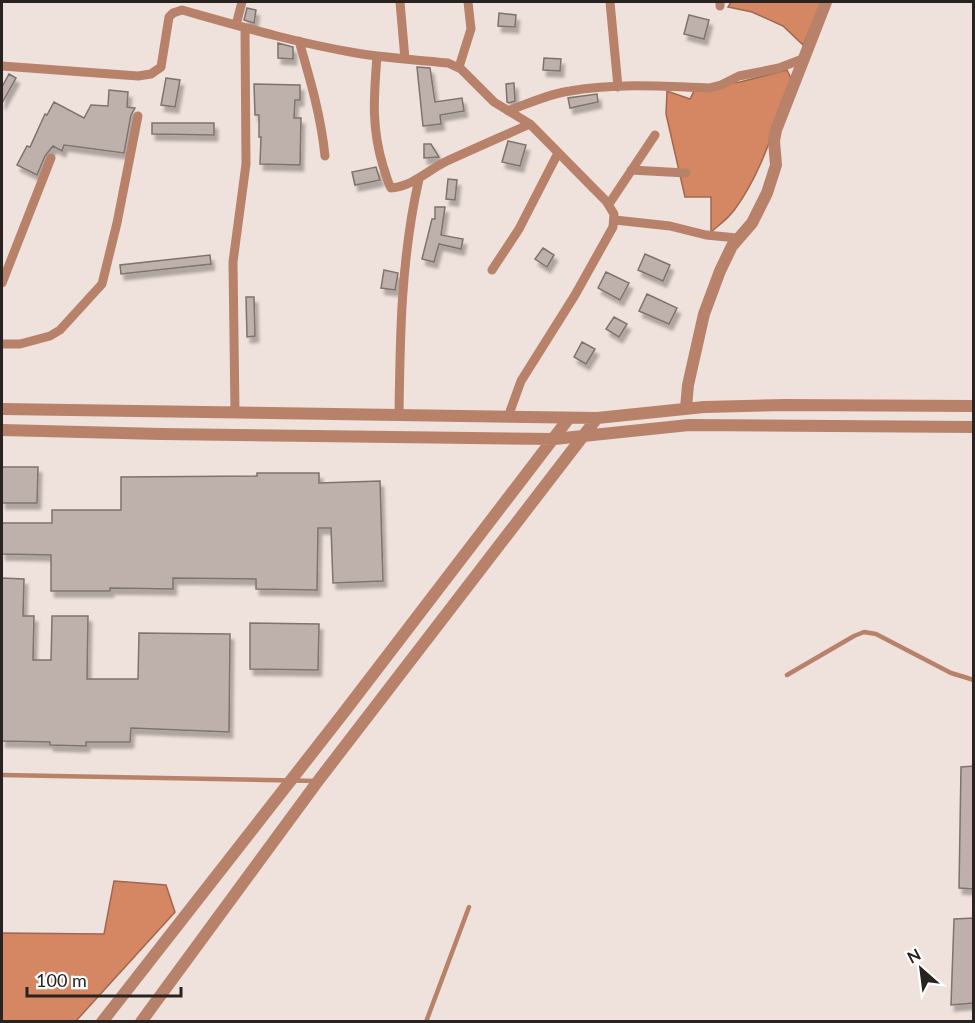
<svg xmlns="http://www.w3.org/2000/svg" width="975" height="1023" font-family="Lato,sans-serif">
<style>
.water{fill:#d58663;stroke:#a1684f;stroke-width:1.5}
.building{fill:#beb1ab;stroke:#7f736e;stroke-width:1.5;filter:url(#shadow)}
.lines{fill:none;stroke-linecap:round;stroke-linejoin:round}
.service{stroke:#b8826a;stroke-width:4.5}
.minor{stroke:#b8826a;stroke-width:9}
.tertiary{stroke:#b8826a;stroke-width:12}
</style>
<defs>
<filter id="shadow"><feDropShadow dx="3.5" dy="6" stdDeviation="1.5" flood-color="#0004"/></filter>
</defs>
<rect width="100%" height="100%" fill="#efe1db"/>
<!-- water -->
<path class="water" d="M 731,2 L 822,2 L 803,45 L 783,26 L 752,12 L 728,7 Z
M 787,70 L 792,80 C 775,124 763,171 735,209 C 729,218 719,225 711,232 L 711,197 L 685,197 L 666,114 L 667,91 L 690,99 L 696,87 L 740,82 Z
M 114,881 L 166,885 L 175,912 L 76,1021 L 2,1021 L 2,933 L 104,934 Z"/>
<!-- building -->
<path class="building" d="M 247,8 L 256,10 L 254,23 L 244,20 Z
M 499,13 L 516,15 L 515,27 L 498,26 Z
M 689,15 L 709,20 L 704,39 L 684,34 Z
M 278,43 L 293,47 L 293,59 L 278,58 Z
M 544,58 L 561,59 L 560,71 L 543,70 Z
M 417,67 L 430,68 L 435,102 L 462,98 L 464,111 L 440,115 L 441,124 L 423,126 Z
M 9,74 L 16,78 L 2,103 L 2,87 Z
M 166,78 L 180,80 L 175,107 L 161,105 Z
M 514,83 L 515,101 L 509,103 L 507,102 L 506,84 Z
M 254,84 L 300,85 L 300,100 L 295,100 L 294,118 L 301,118 L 300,165 L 260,164 L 261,137 L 259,137 L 259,115 L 255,115 Z
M 109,90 L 128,92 L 127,107 L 135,108 L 131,115 L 124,153 L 64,145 L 62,151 L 53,146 L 45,156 L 37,175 L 17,165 L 27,146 L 30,147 L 45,114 L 47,115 L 54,102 L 84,118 L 91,105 L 108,106 Z
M 597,94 L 598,102 L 570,108 L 568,98 Z
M 152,123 L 214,123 L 214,135 L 152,134 Z
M 508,141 L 526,145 L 520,166 L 502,162 Z
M 424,144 L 431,144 L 439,157 L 424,158 Z
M 376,167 L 380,180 L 355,185 L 352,172 Z
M 448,179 L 457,180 L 455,200 L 446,199 Z
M 435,207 L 445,207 L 441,235 L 463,239 L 461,249 L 439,244 L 434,262 L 422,259 L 432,219 L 435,219 Z
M 543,248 L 554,255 L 547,267 L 535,259 Z
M 645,254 L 670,265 L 663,281 L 638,270 Z
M 210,255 L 211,264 L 121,274 L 120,265 Z
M 384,270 L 398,273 L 395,290 L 381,288 Z
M 606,272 L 629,283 L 620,300 L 598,288 Z
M 647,294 L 677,308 L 669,324 L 639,311 Z
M 246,297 L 254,297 L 255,336 L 247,337 Z
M 614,317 L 627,324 L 619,337 L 606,329 Z
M 582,342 L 595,349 L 586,364 L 574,357 Z
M 2,467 L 38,467 L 37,503 L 2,503 Z
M 257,473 L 319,473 L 319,483 L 380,481 L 383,581 L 333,583 L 331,528 L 318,528 L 317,590 L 256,589 L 256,579 L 173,578 L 173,589 L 110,588 L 110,591 L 51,591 L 51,555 L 2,554 L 2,523 L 52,523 L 52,510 L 121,510 L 121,477 L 257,476 Z
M 2,578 L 24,579 L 23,616 L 34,616 L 33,660 L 51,660 L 52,616 L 88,616 L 87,679 L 138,679 L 139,633 L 230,634 L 229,732 L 131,728 L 130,742 L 86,742 L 86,746 L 50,745 L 50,742 L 2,741 Z
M 250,623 L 319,624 L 318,670 L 250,669 Z
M 974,766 L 974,889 L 959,888 L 961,767 Z
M 974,918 L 974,1003 L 951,1005 L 954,919 Z"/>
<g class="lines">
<!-- service -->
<path class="service" d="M 787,675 L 854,636 L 864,632 L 876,634 L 951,673 L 974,680
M 2,775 L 317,781
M 426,1022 L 469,907"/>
<!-- minor -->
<path class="minor" d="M 400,2 L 405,59
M 610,2 L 618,87
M 720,6 L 720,2
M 236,25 L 242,2
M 299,41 C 310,79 321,116 325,156
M 377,56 C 374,96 371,126 383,166 C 386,174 387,181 391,188 C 413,186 427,171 445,162 C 473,149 501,137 530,124
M 2,66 L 138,76 L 151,74 L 161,67 L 169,17 L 173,13 L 182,10 C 239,26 297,43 356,53 C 387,58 417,60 448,63 L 461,69 L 494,102 L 530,124 L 606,201 L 614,214 L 613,227 L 575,295 L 521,381 L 508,417
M 459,67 L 471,29 L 468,2
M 508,111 C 529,103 549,94 570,91 C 615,83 664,86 709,88 L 721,85 L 739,76 L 779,68 L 805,58
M 631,170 L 686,173
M 609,204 L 655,135
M 615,220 L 670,226 L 706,235 L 737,238
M 492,270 L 519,229 L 558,153
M 2,283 L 51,158
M 2,344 L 20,344 L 50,336 L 60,330 L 102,284 L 117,223 L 138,116
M 235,413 L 233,262 L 246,164 L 245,28
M 399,415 C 400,335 401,258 419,179"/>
<!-- tertiary -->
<path class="tertiary" d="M 686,408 L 688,385 L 704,314 L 720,271 L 732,246 L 752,223 L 767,193 L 776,165 L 774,141 L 776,130 L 826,2
M 2,409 L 597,418 L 704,407 L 785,405 L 974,406
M 2,430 L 161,434 L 554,439 L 689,425 L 974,427
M 102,1022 L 345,711 L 569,418
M 141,1022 L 318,781 L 597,418"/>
</g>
<!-- border -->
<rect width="975" height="1023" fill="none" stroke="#282220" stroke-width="6"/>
<!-- north arrow -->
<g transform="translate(921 969) rotate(332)" stroke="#ffffff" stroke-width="4.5" paint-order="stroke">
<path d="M0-4.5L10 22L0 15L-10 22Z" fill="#282220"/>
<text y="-9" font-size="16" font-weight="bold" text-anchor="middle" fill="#282220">N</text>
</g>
<!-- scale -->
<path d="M27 987v9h154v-9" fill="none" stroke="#282220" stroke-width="3"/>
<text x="36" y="987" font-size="18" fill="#282220" stroke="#ffffff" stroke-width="4.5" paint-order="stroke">100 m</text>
</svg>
